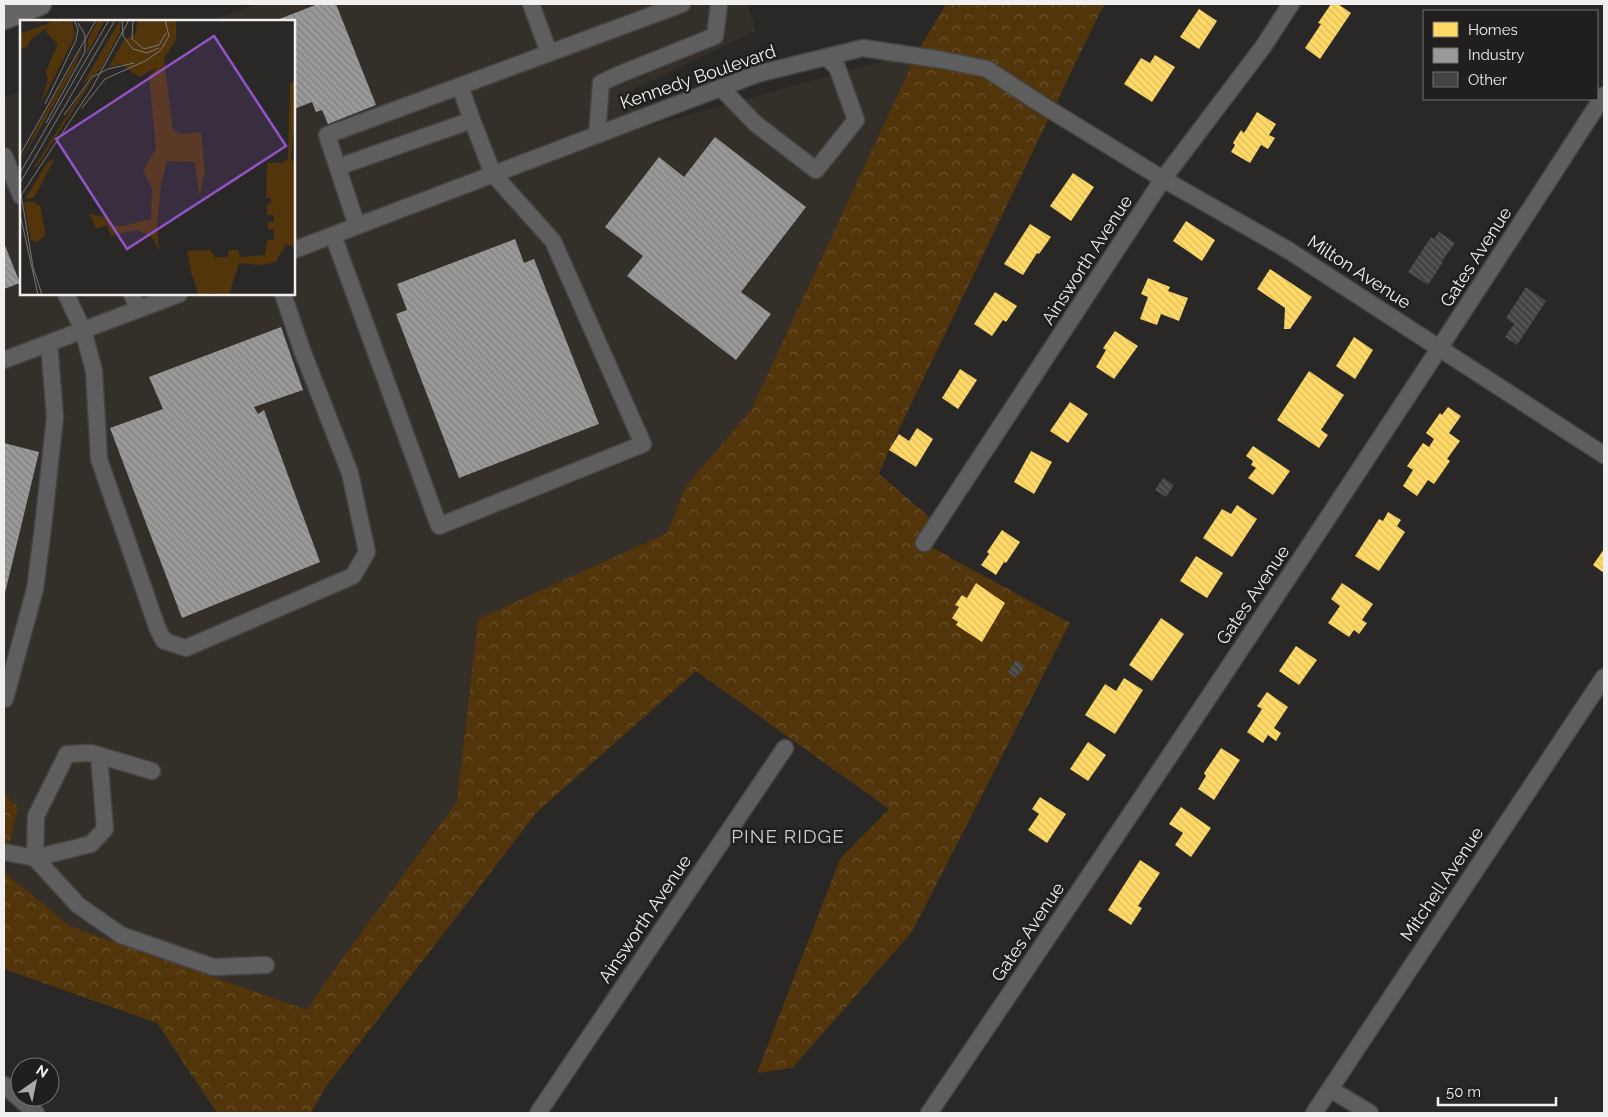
<svg xmlns="http://www.w3.org/2000/svg" width="1608" height="1117" font-family="Raleway,sans-serif">
<style>
.built{fill:#352f29}
.forest{fill:url(#forest-crowns)}
.homes{fill:url(#homes-back-hatch)}
.industry{fill:url(#industry-back-hatch)}
.building{fill:url(#building-back-hatch)}
.lines{fill:none;stroke-linecap:round;stroke-linejoin:round}
.minor-casing{stroke:#454444;stroke-width:19}
.highway-casing{stroke:#454444;stroke-width:25}
.minor{stroke:#5f5e5e;stroke-width:16}
.highway{stroke:#666464;stroke-width:22}
.labels{text-anchor:middle;stroke-width:5;stroke-linejoin:round;paint-order:stroke}
.street-label{font-size:18px;fill:#f2f0ee;stroke:#211f1d}
.neighbourhood-label{font-size:19px;letter-spacing:1px;fill:#cdcac7;stroke:#211f1d}
.inset-road{fill:none;stroke:#7a7877;stroke-width:1}
.view{fill:#9353c8;fill-opacity:0.15;stroke:#9353c8;stroke-width:2.5}
.inset-edge{fill:none;stroke:#f2f0ee;stroke-width:2.5}
</style>
<defs>
<pattern id="forest-crowns" width="20" height="18" patternUnits="userSpaceOnUse" patternTransform="scale(1.25)"><rect width="20" height="18" fill="#52350b"/><path d="M2 6a3 3 0 1 1 6 0M12 15a3 3 0 1 1 6 0" fill="none" stroke="#6b532f"/></pattern>
<pattern id="homes-back-hatch" width="6" height="6" patternUnits="userSpaceOnUse" patternTransform="scale(1.25)"><rect width="6" height="6" fill="#ffd966"/><path d="M-1 5l2 2M0 0l6 6M5-1l2 2" fill="none" stroke="#dbbc60"/></pattern>
<pattern id="industry-back-hatch" width="6" height="6" patternUnits="userSpaceOnUse" patternTransform="scale(1.25)"><rect width="6" height="6" fill="#999"/><path d="M-1 5l2 2M0 0l6 6M5-1l2 2" fill="none" stroke="#818180"/></pattern>
<pattern id="building-back-hatch" width="6" height="6" patternUnits="userSpaceOnUse" patternTransform="scale(1.25)"><rect width="6" height="6" fill="#454443"/><path d="M-1 5l2 2M0 0l6 6M5-1l2 2" fill="none" stroke="#605f5e"/></pattern>
</defs>
<rect width="100%" height="100%" fill="#2a2827"/>
<!-- built -->
<path class="built" d="M 256,4 L 748,4 L 755,31 L 633,90 L 649,126 L 918,51 L 751,410 L 686,486 L 667,533 L 478,619 L 457,800 L 326,981 L 307,1010 L 70,926 L 4,872 L 4,97 L 21,91 L 21,294 L 294,294 L 294,21 L 209,21 Z"/>
<!-- forest -->
<path class="forest" d="M 946,4 L 1104,4 L 889,450 L 879,474 L 934,521 L 922,542 L 1070,623 L 912,932 L 792,1068 L 757,1073 L 840,859 L 889,809 L 696,671 L 537,812 L 325,1088 L 311,1113 L 217,1113 L 157,1023 L 4,969 L 4,872 L 70,926 L 307,1010 L 326,981 L 457,801 L 478,619 L 667,533 L 686,486 L 751,410 L 918,51 Z
M 4,793 L 18,807 L 4,866 Z"/>
<!-- homes -->
<path class="homes" d="M 1331,4 L 1338,4 L 1351,13 L 1320,59 L 1305,48 L 1321,24 L 1318,23 Z
M 1199,9 L 1217,21 L 1199,49 L 1180,37 Z
M 1155,55 L 1175,67 L 1152,102 L 1124,84 L 1141,58 L 1150,63 Z
M 1257,112 L 1276,124 L 1269,135 L 1275,138 L 1268,149 L 1261,145 L 1250,163 L 1231,152 L 1235,145 L 1233,143 L 1241,130 L 1244,133 Z
M 1073,173 L 1094,187 L 1071,221 L 1050,206 Z
M 1186,221 L 1215,240 L 1202,261 L 1173,241 Z
M 1030,224 L 1051,237 L 1039,254 L 1037,253 L 1023,275 L 1004,264 Z
M 1270,269 L 1312,297 L 1290,329 L 1284,329 L 1285,308 L 1257,289 Z
M 1148,278 L 1170,287 L 1168,291 L 1188,298 L 1179,321 L 1161,314 L 1157,325 L 1140,319 L 1148,297 L 1141,294 Z
M 995,292 L 1017,306 L 1006,322 L 1003,320 L 992,336 L 974,324 Z
M 1115,331 L 1138,346 L 1114,379 L 1096,367 L 1106,350 L 1103,348 Z
M 1354,337 L 1373,350 L 1355,379 L 1336,366 Z
M 960,369 L 977,380 L 958,409 L 942,398 Z
M 1309,371 L 1344,395 L 1321,430 L 1328,435 L 1319,448 L 1277,420 Z
M 1070,402 L 1088,414 L 1068,443 L 1050,431 Z
M 1448,407 L 1461,416 L 1449,433 L 1460,441 L 1447,459 L 1450,461 L 1434,484 L 1428,480 L 1417,496 L 1403,486 L 1413,470 L 1407,466 L 1423,443 L 1429,447 L 1434,439 L 1426,433 L 1440,413 L 1442,415 Z
M 917,428 L 933,439 L 916,467 L 889,450 L 899,434 L 909,441 Z
M 1253,446 L 1290,471 L 1273,495 L 1248,478 L 1256,468 L 1251,465 L 1253,461 L 1246,456 Z
M 1031,451 L 1052,462 L 1034,494 L 1014,482 Z
M 1237,505 L 1257,519 L 1232,557 L 1203,538 L 1222,509 L 1231,514 Z
M 1388,512 L 1401,520 L 1397,526 L 1405,532 L 1379,571 L 1355,556 L 1379,519 L 1383,521 Z
M 1002,530 L 1020,542 L 1006,563 L 1004,562 L 996,575 L 981,565 L 989,554 L 987,552 Z
M 1604,549 L 1604,573 L 1593,565 Z
M 1196,556 L 1223,573 L 1207,598 L 1180,581 Z
M 976,583 L 1005,603 L 982,642 L 956,625 L 958,622 L 952,618 L 959,607 L 955,605 L 962,595 L 967,598 Z
M 1342,583 L 1373,604 L 1362,620 L 1367,623 L 1359,634 L 1354,630 L 1349,637 L 1328,623 L 1340,606 L 1331,599 Z
M 1161,618 L 1184,634 L 1152,681 L 1129,665 Z
M 1296,646 L 1317,660 L 1299,685 L 1279,671 Z
M 1124,678 L 1143,690 L 1115,734 L 1085,715 L 1105,684 L 1116,691 Z
M 1267,692 L 1288,707 L 1274,728 L 1281,733 L 1276,741 L 1268,735 L 1263,743 L 1247,732 L 1262,709 L 1257,706 Z
M 1088,742 L 1106,755 L 1088,781 L 1070,769 Z
M 1221,748 L 1240,760 L 1214,800 L 1198,789 L 1206,776 L 1204,773 Z
M 1040,797 L 1066,814 L 1047,843 L 1028,830 L 1039,814 L 1032,809 Z
M 1181,807 L 1211,828 L 1191,857 L 1175,845 L 1183,833 L 1169,824 Z
M 1140,860 L 1160,873 L 1138,906 L 1142,908 L 1131,925 L 1108,910 Z"/>
<!-- industry -->
<path class="industry" d="M 318,4 L 336,4 L 376,105 L 328,124 L 322,110 L 316,112 L 312,102 L 294,109 L 294,21 L 274,21 Z
M 715,137 L 806,207 L 741,292 L 771,314 L 736,360 L 627,276 L 643,256 L 605,227 L 659,157 L 684,177 Z
M 515,239 L 524,263 L 534,259 L 599,424 L 459,478 L 396,314 L 407,310 L 397,284 Z
M 4,243 L 20,283 L 4,289 Z
M 281,327 L 303,390 L 254,407 L 258,414 L 264,410 L 320,562 L 182,618 L 110,428 L 163,409 L 149,377 Z
M 4,443 L 39,452 L 4,597 Z"/>
<!-- building -->
<path class="building" d="M 1439,232 L 1455,243 L 1442,261 L 1443,262 L 1428,285 L 1408,272 L 1431,237 L 1434,239 Z
M 1526,287 L 1546,301 L 1517,345 L 1505,337 L 1514,324 L 1506,318 Z
M 1163,478 L 1174,485 L 1166,497 L 1155,490 Z
M 1016,660 L 1025,666 L 1016,678 L 1008,672 Z"/>
<g class="lines">
<defs>
<path id="minor" d="M 531,4 L 549,53
M 460,86 L 682,4
M 721,88 L 756,124 L 816,170 L 856,120 L 837,67 L 826,57
M 597,135 L 601,83 L 618,75 L 715,36 L 719,4
M 4,156 L 21,196
M 338,167 L 472,120 L 460,86 L 327,135 L 357,226
M 333,235 L 439,526 L 643,444 L 553,241 L 493,174 L 472,120
M 294,250 L 757,74 L 863,48 L 943,60 L 987,69 L 1039,103 L 1163,179 L 1288,250 L 1604,455
M 66,294 L 83,330 L 94,371 L 99,459 L 157,627 L 164,641 L 186,648 L 353,576 L 367,552 L 350,473 L 302,350 L 283,294
M 132,294 L 138,309
M 4,360 L 179,294
M 924,543 L 1163,179 L 1263,47 L 1291,4
M 4,698 L 5,699 L 35,589 L 43,527 L 55,417 L 49,343
M 152,771 L 91,753 L 67,754 L 36,816 L 35,858 L 78,905 L 121,935 L 213,967 L 266,965
M 4,852 L 35,858 L 91,844 L 105,829 L 99,756
M 4,1085 L 36,1113
M 1330,1089 L 1370,1113
M 538,1113 L 785,748
M 929,1113 C 1158,776 1383,437 1604,95
M 1314,1113 L 1604,677"/>
<path id="highway" d="M 4,18 L 40,4"/>
</defs>
<!-- minor casing -->
<use href="#minor" class="minor-casing"/>
<!-- highway casing -->
<use href="#highway" class="highway-casing"/>
<!-- minor -->
<use href="#minor" class="minor"/>
<!-- highway -->
<use href="#highway" class="highway"/>
</g>
<g class="labels">
<!-- street labels -->
<g class="street-label">
<text transform="translate(698 77) rotate(-19)" y="6">Kennedy Boulevard</text>
<text transform="translate(1476 257) rotate(-57)" y="6">Gates Avenue</text>
<text transform="translate(1087 260) rotate(-57)" y="6">Ainsworth Avenue</text>
<text transform="translate(1359 272) rotate(33)" y="6">Milton Avenue</text>
<text transform="translate(1253 595) rotate(-56)" y="6">Gates Avenue</text>
<text transform="translate(1442 884) rotate(-56)" y="6">Mitchell Avenue</text>
<text transform="translate(645 919) rotate(-56)" y="6">Ainsworth Avenue</text>
<text transform="translate(1028 932) rotate(-56)" y="6">Gates Avenue</text>
</g>
<!-- neighbourhood labels -->
<g class="neighbourhood-label">
<text x="788" y="843">PINE RIDGE</text>
</g>
</g>
<!-- overview -->
<g transform="translate(20 20)">
<rect width="275" height="275" fill="#2a2827"/>
<path d="M 43,0 L 52,0 L 55,16 L 20,85 L 28,59 L 26,51 L 38,24 L 25,11 L 30,6 L 47,5 ZM 78,0 L 85,0 L 67,34 L 68,20 ZM 100,0 L 100,12 L 81,49 L 63,64 ZM 118,0 L 156,0 L 156,20 L 144,39 L 145,48 L 137,47 L 119,57 L 101,44 L 89,47 L 104,20 L 115,14 ZM 63,26 L 53,51 L 0,143 L 20,102 ZM 75,56 L 18,145 L 13,149 L 61,73 ZM 186,253 L 202,261 L 204,272 L 178,275 L 173,255 Z" fill="#52350b"/>
<path d="M 37,0 L 47,4 L 41,11 L 30,6 L 12,18 L 7,27 L 0,29 L 0,14 ZM 137,47 L 145,48 L 153,110 L 162,114 L 181,112 L 185,153 L 179,176 L 175,142 L 147,141 L 141,165 L 137,206 L 139,231 L 132,217 L 117,210 L 91,216 L 87,205 L 76,209 L 70,194 L 89,198 L 92,205 L 102,206 L 131,199 L 132,169 L 123,150 L 136,129 L 129,56 ZM 275,54 L 275,92 L 271,140 L 275,142 L 275,228 L 266,224 L 256,242 L 242,245 L 219,243 L 209,275 L 196,275 L 196,266 L 188,254 L 172,257 L 167,231 L 190,230 L 195,237 L 207,237 L 209,230 L 218,230 L 220,237 L 245,235 L 247,220 L 254,220 L 254,209 L 248,209 L 248,202 L 254,202 L 254,195 L 247,195 L 247,184 L 251,183 L 251,178 L 246,178 L 247,143 L 262,143 L 268,139 L 270,64 L 275,60 ZM 35,138 L 14,178 L 5,179 L 27,143 ZM 12,181 L 20,186 L 26,215 L 17,222 L 11,220 L 4,183 Z" fill="#52350b"/>
<path class="inset-road" d="M 102,0 L 103,16 L 113,29 L 127,33 L 139,28M 113,0 L 112,19 L 124,29 L 139,25 L 146,13M 25,84 L 56,20 L 58,9 L 54,0M 62,88 L 85,59 L 125,41 L 141,30 L 149,16 L 145,0M 44,95 L 72,57 L 88,49 L 114,43M 26,103 L 65,32 L 65,15 L 58,3M 0,135 L 76,0M 0,153 L 89,0M 0,163 L 95,0M 1,174 L 13,247 L 22,275M 0,177 L 72,68 L 109,0M 0,194 L 18,275"/>
<path class="view" d="M 194,16 L 266,126 L 107,229 L 36,119 Z"/>
<rect width="275" height="275" class="inset-edge"/>
</g>
<!-- border -->
<rect width="1608" height="1117" fill="none" stroke="#f2f0ee" stroke-width="10"/>
<!-- legend -->
<rect x="1423" y="10" width="175" height="90" fill="#211f1d" stroke="#757371"/>
<rect x="1433" y="22" width="25" height="15" fill="#ffd966" stroke="#757371"/>
<text x="1468" y="35" font-size="15" fill="#f2f0ee">Homes</text>
<rect x="1433" y="48" width="25" height="15" fill="#999999" stroke="#757371"/>
<text x="1468" y="60" font-size="15" fill="#f2f0ee">Industry</text>
<rect x="1433" y="72" width="25" height="15" fill="#454443" stroke="#757371"/>
<text x="1468" y="85" font-size="15" fill="#f2f0ee">Other</text>
<!-- north arrow -->
<g transform="translate(35 1082) rotate(33)"><circle r="24" fill="#211f1d" stroke="#757371"/>
<path d="M0-4L9 19L0 12L-9 19Z" fill="#acaaa8"/>
<text y="-8" font-size="14" font-weight="bold" text-anchor="middle" fill="#f2f0ee">N</text>
</g>
<!-- scale -->
<path d="M1438 1097v8h118v-8" fill="none" stroke="#f2f0ee" stroke-width="2.5"/>
<text x="1446" y="1097" font-size="15" fill="#f2f0ee" stroke="#211f1d" stroke-width="4" paint-order="stroke">50 m</text>
</svg>
